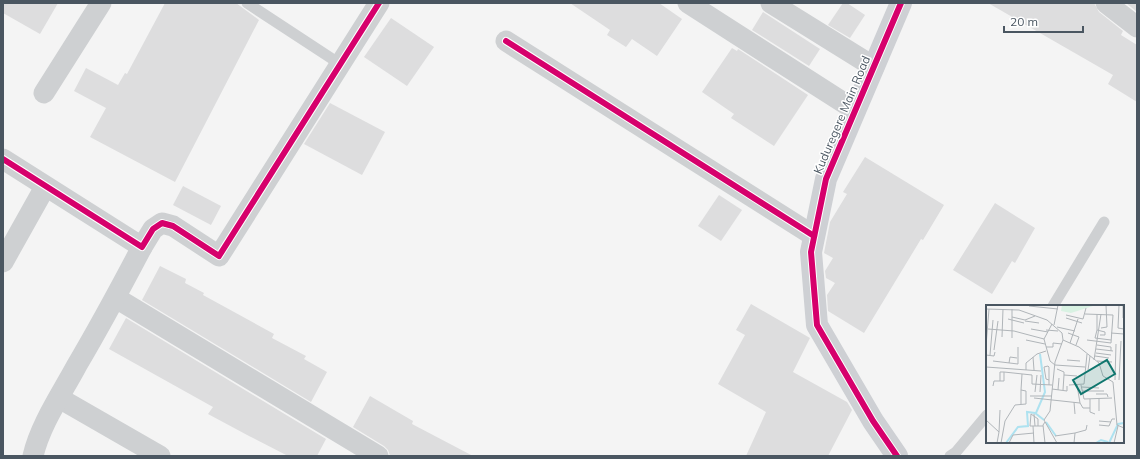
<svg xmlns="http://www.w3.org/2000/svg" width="1140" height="459" font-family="Mulish,sans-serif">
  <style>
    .building { fill: #ddddde }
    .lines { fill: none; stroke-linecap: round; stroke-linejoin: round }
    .lane { stroke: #ced0d2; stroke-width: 11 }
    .street { stroke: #ced0d2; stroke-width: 21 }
    .secondary { stroke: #ced0d4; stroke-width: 22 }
    .cycleway-casing { stroke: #fff; stroke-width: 8 }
    .cycleway { stroke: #d6006c; stroke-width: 6 }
    .labels { text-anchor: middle; stroke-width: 3; stroke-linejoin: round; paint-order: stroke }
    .street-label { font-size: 12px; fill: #4a5661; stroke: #fff }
    .inset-river { fill: none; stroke: #aee2f0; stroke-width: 2 }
    .inset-road { fill: none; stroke: #b0b5b9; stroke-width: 1 }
    .view { fill: #0f766e; fill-opacity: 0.15; stroke: #0f766e; stroke-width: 2 }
    .inset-edge { fill: none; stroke: #4a5661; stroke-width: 2 }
  </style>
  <rect width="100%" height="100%" fill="#f4f4f4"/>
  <g class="building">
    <path d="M 3,3 L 58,3 L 40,34 L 3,13 Z"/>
    <path d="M 165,3 L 236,3 L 259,20 L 175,182 L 90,137 L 106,108 L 74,91 L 86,68 L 118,85 L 125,73 L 127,74 Z"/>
    <path d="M 570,3 L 659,3 L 682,19 L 657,56 L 632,39 L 626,47 L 607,35 L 610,30 Z"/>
    <path d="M 843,3 L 847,3 L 865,15 L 850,38 L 828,25 Z"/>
    <path d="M 988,3 L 1094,3 L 1099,12 L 1123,31 L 1121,35 L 1137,45 L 1137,102 L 1108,84 L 1113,75 Z"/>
    <path d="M 1126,3 L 1137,3 L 1136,11 Z"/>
    <path d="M 763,12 L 820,49 L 809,66 L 752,30 Z"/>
    <path d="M 391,18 L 434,47 L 407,86 L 364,57 Z"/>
    <path d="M 732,48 L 737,51 L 738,49 L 808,95 L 774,146 L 731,118 L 734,114 L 702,92 Z"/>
    <path d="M 330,103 L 385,132 L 362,175 L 304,144 Z"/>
    <path d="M 865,157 L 944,205 L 923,240 L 921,239 L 864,333 L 828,311 L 827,295 L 835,283 L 826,278 L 825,271 L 833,258 L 824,253 L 830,222 L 847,194 L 843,192 Z"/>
    <path d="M 183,186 L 221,206 L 211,225 L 173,205 Z"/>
    <path d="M 719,195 L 742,210 L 721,241 L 698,226 Z"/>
    <path d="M 995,203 L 1035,228 L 1015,263 L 1012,261 L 992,294 L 953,270 Z"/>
    <path d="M 160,266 L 186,279 L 185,283 L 204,293 L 203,295 L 274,334 L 272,338 L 306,356 L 304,359 L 327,372 L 311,402 L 142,300 Z"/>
    <path d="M 751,304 L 810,338 L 793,372 L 847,402 L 852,410 L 828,456 L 746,456 L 766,412 L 718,384 L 745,335 L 736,330 Z"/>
    <path d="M 126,318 L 326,439 L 317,456 L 288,456 L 249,436 L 208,414 L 213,407 L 109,349 Z"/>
    <path d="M 370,396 L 413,421 L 412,424 L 473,456 L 390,456 L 388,450 L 384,446 L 353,427 Z"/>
  </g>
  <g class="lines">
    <g class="lane">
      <path d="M 247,3 L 340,64"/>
      <path d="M 1053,306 L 1104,222"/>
      <path d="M 950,456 L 956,452 L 987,415"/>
    </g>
    <g class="street">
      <path d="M 688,3 L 855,110"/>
      <path d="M 771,3 L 874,67"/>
      <path d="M 1106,3 L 1137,27"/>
      <path d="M 506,41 L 814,236"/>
      <path d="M 44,93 L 101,3"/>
      <path d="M 3,159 L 142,247 L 153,229 L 162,223 L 173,226 L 219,256 L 379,3"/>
      <path d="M 3,262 L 45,187"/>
      <path d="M 116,298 L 378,456"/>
      <path d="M 59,398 L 160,456"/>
      <path d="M 33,456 C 40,425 62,393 77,365 C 100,326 121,287 142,247"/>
    </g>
    <path class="secondary" d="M 897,456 L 873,421 L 817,325 L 811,252 L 826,179 L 901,3"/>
    <defs>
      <g id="cycleway">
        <path d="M 506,41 L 814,236"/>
        <path d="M 3,159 L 142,247 L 153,229 L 162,223 L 173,226 L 219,256 L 379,3"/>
        <path d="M 897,456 L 873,421 L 817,325 L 811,252 L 826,179 L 901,3"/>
      </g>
    </defs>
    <use href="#cycleway" class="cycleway-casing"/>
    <use href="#cycleway" class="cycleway"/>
  </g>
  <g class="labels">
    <g class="street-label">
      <text transform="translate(842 115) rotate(-67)" y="4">Kuduregere Main Road</text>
    </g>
  </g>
  <g transform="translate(986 305)">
    <rect width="138" height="138" fill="#f4f4f4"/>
    <path d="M 76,0 L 110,0 L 85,8 L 75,6 Z" fill="#d9f2e3"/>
    <path class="inset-river" d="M 50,108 L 59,87 L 54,49M 60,117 L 70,131M 20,138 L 32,122 L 42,121 L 41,107 L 49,108 L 58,115M 110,138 L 115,135 L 122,137M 123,138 L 132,119 L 138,118"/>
    <path class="inset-road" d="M 133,0 L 132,23 L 138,24M 43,1 L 72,4M 0,4 L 33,5 L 61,15 L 76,28 L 77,35 L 93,42 L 113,58 L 117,71 L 127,77 L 131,120 L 138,123M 99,9 L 127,10 L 125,38 L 101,35M 111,9 L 111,25 L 119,27 L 119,30 L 114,30M 80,10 L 97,14 L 100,3M 26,12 L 39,15 L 49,11M 80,13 L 96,18M 137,13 L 137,0M 22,14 L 38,18M 39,16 L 53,18M 66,19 L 58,34 L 64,56 L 69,60 L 99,62M 68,20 L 72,0M 71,22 L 89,26M 115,23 L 121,22 L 120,0M 2,24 L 28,26 L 58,34M 45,24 L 62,27M 60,25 L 72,26M 111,25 L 109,33 L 125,35M 82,28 L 93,32 L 90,40M 125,28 L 138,29M 16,32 L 17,4M 26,33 L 26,4M 40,35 L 59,39M 84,38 L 92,14M 111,40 L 125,42 L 125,46M 0,41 L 3,4M 60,42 L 67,42 L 67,38 L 76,39M 110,44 L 127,46M 8,45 L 12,16M 110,48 L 125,50M 0,50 L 8,51 L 9,47M 4,50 L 7,15M 109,51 L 123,53M 47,52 L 48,65M 81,55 L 94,56M 108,55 L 115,9M 7,56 L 32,59 L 32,42M 111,56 L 126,57M 23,58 L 24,52 L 31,53M 0,62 L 55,66M 71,64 L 78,67 L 78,70 L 91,71M 40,65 L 40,58 L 51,49 L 60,46M 102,65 L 104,51M 63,75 L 60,74 L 58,62 L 62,61 L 63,62 L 63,80M 129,75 L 130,39M 133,75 L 135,36M 14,76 L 14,67 L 18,67M 83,80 L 98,79 L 101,49M 91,80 L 94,98 L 97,103 L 104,103M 95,80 L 98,94 L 126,93M 7,81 L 8,76 L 18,76 L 18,67 L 46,70 L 46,79 L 66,80M 96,82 L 113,83M 66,84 L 81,86 L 81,81M 72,85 L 73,73M 77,85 L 78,70M 96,86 L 118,86M 49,87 L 51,70M 54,87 L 55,70M 110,89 L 121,89 L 122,92M 44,91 L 66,91M 48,93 L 94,98M 113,93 L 113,106M 104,94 L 104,107 L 109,109M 88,97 L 89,109M 35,99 L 35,85M 48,109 L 49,121M 0,115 L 13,127 L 11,138M 113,116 L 125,117M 113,120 L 123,121 L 126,114 L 129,114M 47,121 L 48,138M 52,121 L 52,114 L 45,109 L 44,121 L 57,121M 13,127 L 14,105M 89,128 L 100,125 L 101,120M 69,131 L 89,128 L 88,138M 15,138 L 19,116 L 29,100 L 40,99 L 40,86 L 35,85 L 36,69M 23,138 L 27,130 L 48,128M 59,138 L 57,120 L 59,117M 71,138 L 58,115 L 64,106 L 69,57 L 77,35M 128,138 L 132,121"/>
    <path class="view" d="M 121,55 L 129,69 L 95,89 L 87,75 Z"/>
    <rect width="138" height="138" class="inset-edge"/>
  </g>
  <rect width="1140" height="459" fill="none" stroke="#4a5661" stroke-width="8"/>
  <path d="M1004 26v6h79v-6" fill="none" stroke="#4a5661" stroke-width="2"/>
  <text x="1010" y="26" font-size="12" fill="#4a5661" stroke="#ffffff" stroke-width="3" paint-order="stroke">20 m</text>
</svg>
